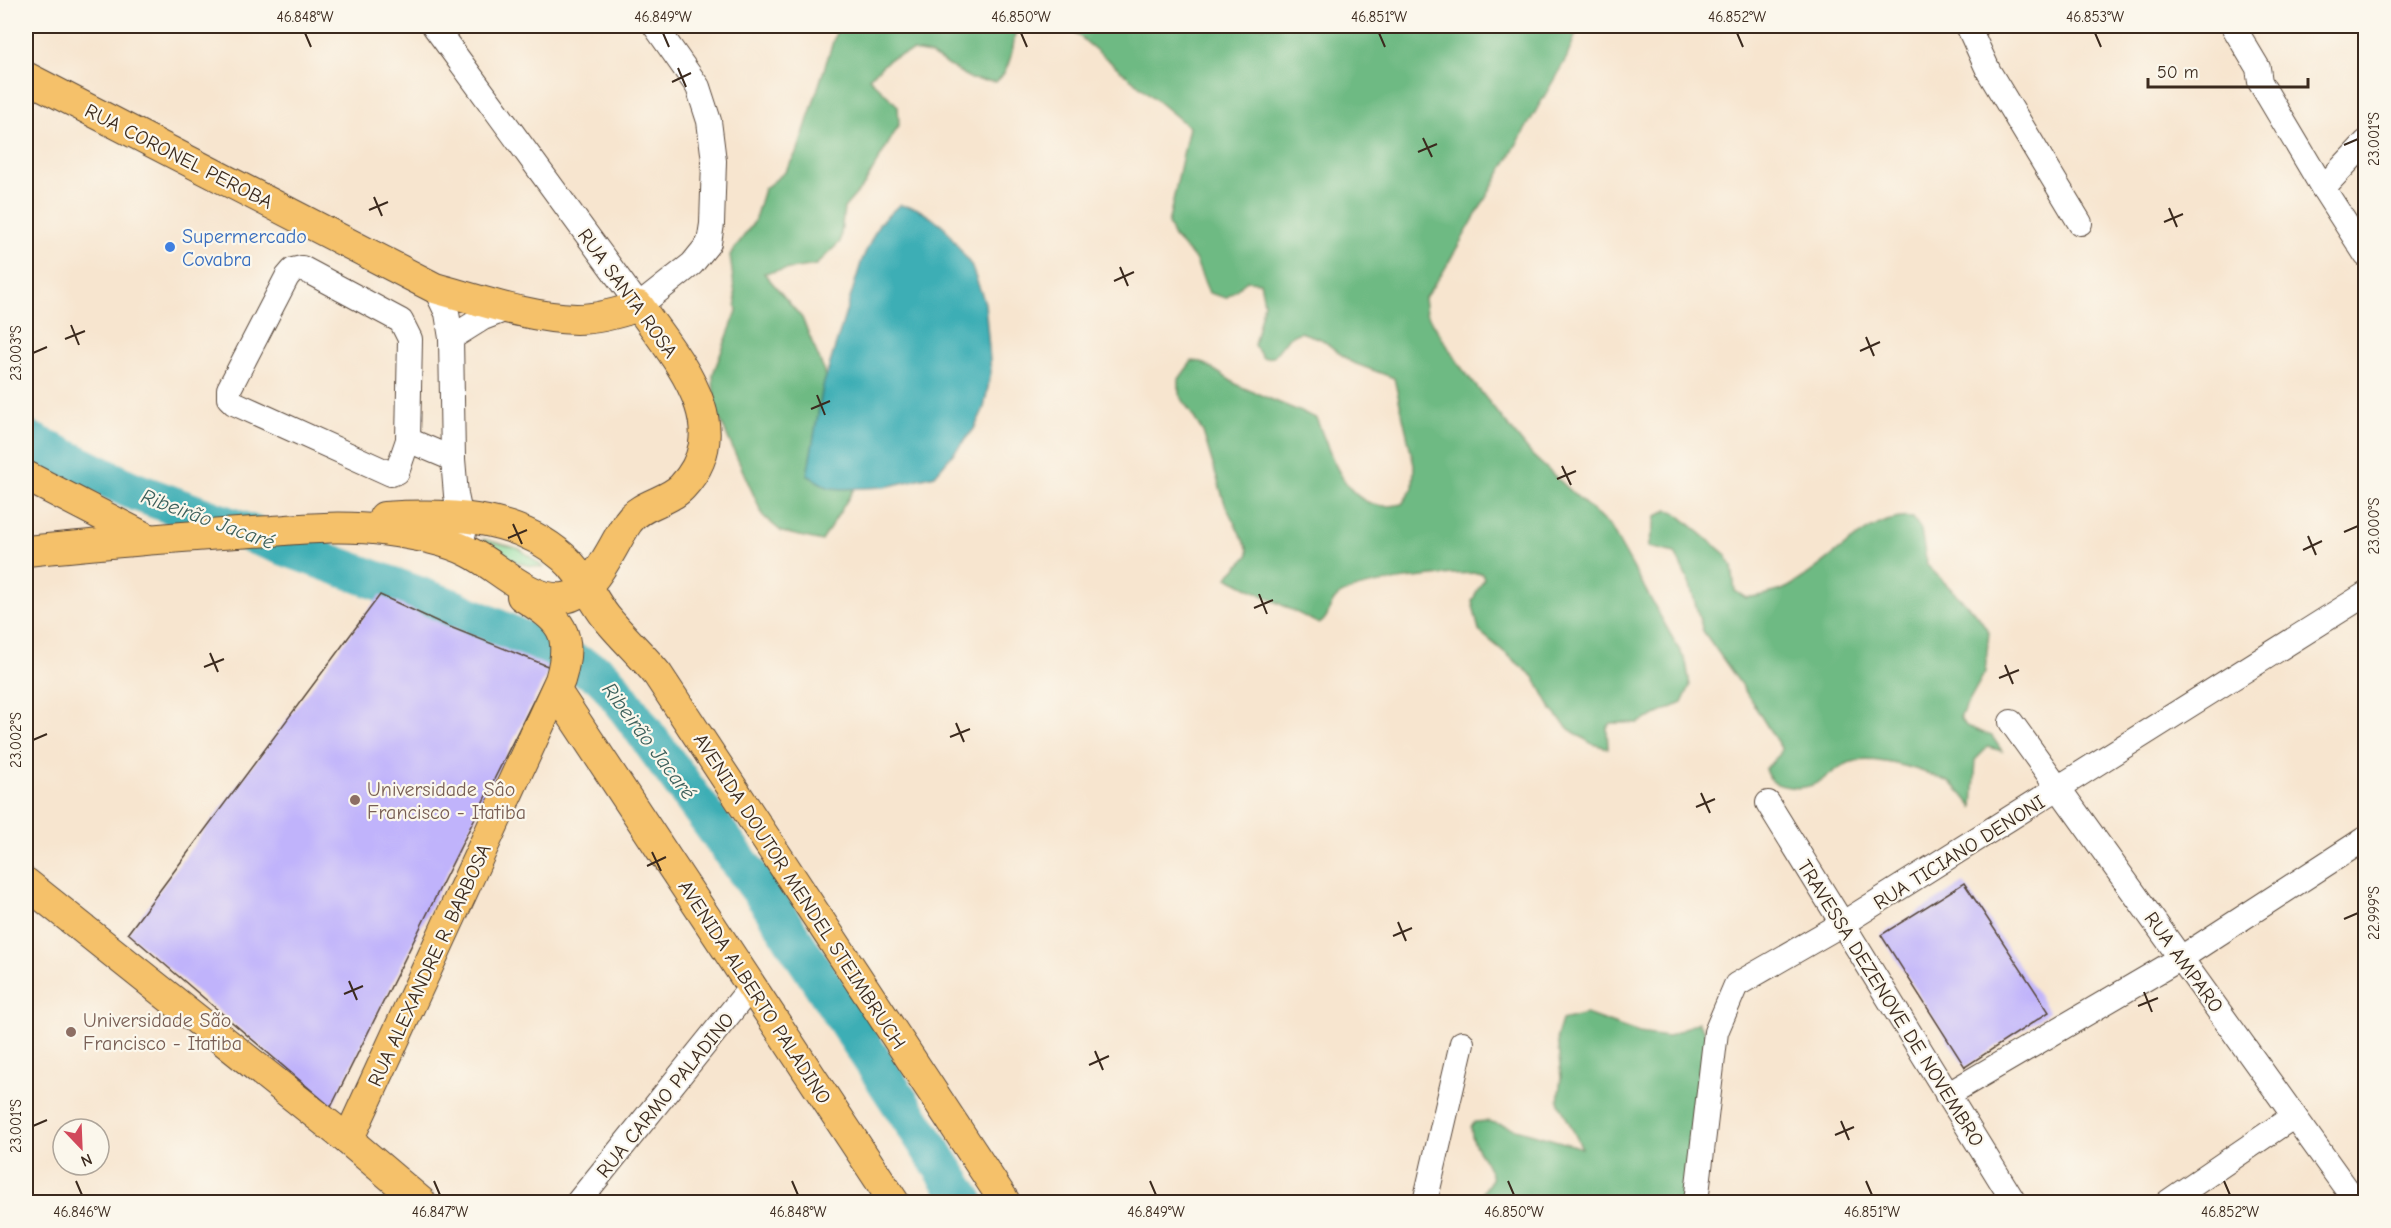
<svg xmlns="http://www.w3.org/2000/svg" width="2391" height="1228" font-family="'Comic Neue',sans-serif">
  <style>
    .green { fill: #88da9b; stroke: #62825c; stroke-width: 1.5 }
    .forest { fill: #6eba83; stroke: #547250; stroke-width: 1.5 }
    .water { fill: #3daeb5; stroke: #3c6c6a; stroke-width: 1.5 }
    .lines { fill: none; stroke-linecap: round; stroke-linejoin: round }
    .river { stroke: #3daeb5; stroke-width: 39 }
    .building { fill: #c0b3fb }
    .minor-casing { stroke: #574639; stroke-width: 26 }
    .major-casing { stroke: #574639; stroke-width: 32 }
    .minor { stroke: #fff; stroke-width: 24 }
    .major { stroke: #f5c16b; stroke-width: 30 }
    .ticks { fill: none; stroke: #3b2a1e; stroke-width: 2 }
    .shop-dot { fill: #3f7fe0; stroke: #fbf7ec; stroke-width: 2 }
    .education-dot { fill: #8d6e63; stroke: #fbf7ec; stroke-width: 2 }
    .labels { text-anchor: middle; stroke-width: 4.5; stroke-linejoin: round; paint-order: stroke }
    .street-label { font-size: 20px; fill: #3b2a1e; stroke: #fbf7ec }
    .shop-label { font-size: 20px; fill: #366cbe; stroke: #fbf7ec; text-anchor: start }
    .education-label { font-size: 20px; fill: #785e54; stroke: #fbf7ec; text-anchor: start }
    .water-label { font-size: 21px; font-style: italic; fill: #3c5f5a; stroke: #fbf7ec }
    .neatline { fill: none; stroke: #3b2a1e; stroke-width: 2 }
    .ticks-label { font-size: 15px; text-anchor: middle; fill: #3b2a1e }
  </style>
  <rect width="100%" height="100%" fill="#fbf7ec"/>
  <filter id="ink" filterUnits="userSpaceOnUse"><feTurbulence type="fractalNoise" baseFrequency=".0167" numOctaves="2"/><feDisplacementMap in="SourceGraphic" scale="12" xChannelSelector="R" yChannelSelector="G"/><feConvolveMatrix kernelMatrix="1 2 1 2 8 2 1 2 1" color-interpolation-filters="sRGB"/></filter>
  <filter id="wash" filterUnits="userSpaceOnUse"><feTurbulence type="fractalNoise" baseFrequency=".008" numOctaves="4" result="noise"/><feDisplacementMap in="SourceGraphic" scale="24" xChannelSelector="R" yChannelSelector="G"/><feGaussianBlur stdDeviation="1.35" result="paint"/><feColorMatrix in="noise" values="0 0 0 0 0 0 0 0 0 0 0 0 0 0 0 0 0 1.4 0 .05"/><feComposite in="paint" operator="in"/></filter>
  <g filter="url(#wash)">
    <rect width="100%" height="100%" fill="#f7e5cf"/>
    <path class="green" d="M 483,539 L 520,549 L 543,567 C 522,567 496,555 483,539 Z"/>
    <g class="forest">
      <path d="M 838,26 L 1016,26 C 1014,43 1011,71 996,82 L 971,79 L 930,54 L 913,51 L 891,58 L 869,78 L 898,106 L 899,125 L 864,185 L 844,208 L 840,242 L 816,265 L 764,273 L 802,318 L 823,368 L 833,411 L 862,476 L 822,541 L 782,532 L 763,516 L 714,406 L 713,374 L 737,311 L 730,255 L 754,222 L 764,189 L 785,172 L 798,150 Z"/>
      <path d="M 1067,26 L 1579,26 L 1567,57 L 1443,272 L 1424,299 L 1426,313 L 1463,370 L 1532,455 L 1611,528 L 1686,662 L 1690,686 L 1682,703 L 1638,723 L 1611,723 L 1607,728 L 1608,748 L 1592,744 L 1569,729 L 1552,710 L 1534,677 L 1479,631 L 1472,601 L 1484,578 L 1482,573 C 1456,573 1352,581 1336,598 C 1328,606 1330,618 1319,624 L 1227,577 L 1248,556 L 1248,550 L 1225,504 L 1203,432 L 1179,394 L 1179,379 L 1192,361 L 1202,362 L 1239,386 L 1316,418 C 1333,458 1347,518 1402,504 L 1413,488 L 1414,465 L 1394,378 L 1351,362 L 1321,339 L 1300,332 L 1289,337 L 1273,357 L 1263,358 L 1254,345 L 1264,303 L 1260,282 L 1247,281 L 1226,298 L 1209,293 L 1195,259 L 1174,237 L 1168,224 L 1189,127 Z"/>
      <path d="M 1667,510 L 1675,512 L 1725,554 L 1732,566 L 1735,591 L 1746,598 C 1759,595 1775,594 1786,588 C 1822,571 1871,511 1913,518 L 1921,530 L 1927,565 L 1978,616 L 1989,632 L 1985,672 L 1960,717 L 1966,726 L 1992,736 L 2002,751 L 1988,747 L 1976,759 L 1973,807 C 1966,800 1959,788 1950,783 C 1926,771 1883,757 1856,761 C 1830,765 1822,795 1784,786 C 1773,784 1768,779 1765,769 L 1780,754 L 1781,748 L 1742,686 L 1703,631 L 1690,585 L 1675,553 L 1648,547 L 1656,517 Z"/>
      <path d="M 1586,1014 L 1639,1033 L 1667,1037 L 1698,1022 L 1710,1039 L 1686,1202 L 1455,1202 L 1458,1199 L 1479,1198 L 1492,1179 C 1487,1155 1472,1152 1471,1127 L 1475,1122 L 1488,1121 L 1582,1148 L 1558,1101 L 1561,1078 L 1557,1036 L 1562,1020 Z"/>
    </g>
    <path class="water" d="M 899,205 L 916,208 L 943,225 L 971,265 L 985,303 L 991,372 L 984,408 L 974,429 L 935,475 L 885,487 L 843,489 L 829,488 L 807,475 L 823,386 L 862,260 L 879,224 Z"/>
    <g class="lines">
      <path class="river" d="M 26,439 L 131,490 L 452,608 L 599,674 L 610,685 L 768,901 L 965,1202"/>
    </g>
    <g id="blocks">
      <g class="building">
        <path d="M 380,595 L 445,625 L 550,667 L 331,1107 L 128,933 Z"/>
        <path d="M 1964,883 L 2049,1012 L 1965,1067 L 1881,935 Z"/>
      </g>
    </g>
  </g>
  <g filter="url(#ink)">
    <use href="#blocks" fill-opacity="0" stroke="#574639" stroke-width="1.5"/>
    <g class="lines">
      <defs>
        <g id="minor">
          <path d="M 434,26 L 639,306 L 692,264 L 709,243 L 712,224 L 714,161 L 709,121 L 698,87 L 655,26"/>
          <path d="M 1968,26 L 1989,72 L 2080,223"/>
          <path d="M 2233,26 L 2258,68 L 2260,82 L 2323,188 L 2366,255"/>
          <path d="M 2323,188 L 2366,142"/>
          <path d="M 302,268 L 401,321 L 410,339 L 408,440 L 397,472 L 391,474 L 234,403 L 229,398 L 229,389 L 287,277 L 293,270 Z"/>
          <path d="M 435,288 L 447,313 L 451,338 L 453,459 L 456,495 L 464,533"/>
          <path d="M 451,338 L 483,318 L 509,308"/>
          <path d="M 408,440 L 453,459"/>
          <path d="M 2011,722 L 2356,1202"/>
          <path d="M 1768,803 L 2014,1202"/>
          <path d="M 1947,1095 L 2181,958 L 2366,838"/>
          <path d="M 578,1202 L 751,987"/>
          <path d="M 1425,1202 L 1462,1043"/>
          <path d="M 1696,1202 L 1716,1032 L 1736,985 L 1842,924 L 2366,594"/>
          <path d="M 2168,1202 L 2294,1116"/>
        </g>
        <g id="major">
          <path d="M 26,77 L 435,288 C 479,300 530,318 576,319 C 597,319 619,313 639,306 C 675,358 739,426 682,487 C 668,502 640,504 628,522 C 613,543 594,595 564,598 C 530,602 498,566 469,552 C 445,540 415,535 388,531 C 350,525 310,528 272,531 C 189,535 108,543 26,551"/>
          <path d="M 26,476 L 148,539"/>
          <path d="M 384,517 C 445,513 515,514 563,557 C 582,573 591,598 606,617 C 622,637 642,655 658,675 L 1005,1202"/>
          <path d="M 556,691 L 894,1202"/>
          <path d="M 26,883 L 348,1140 L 421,1202"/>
          <path d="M 348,1140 L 560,680 C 574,632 561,620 522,596"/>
        </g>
      </defs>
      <use href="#minor" class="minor-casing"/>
      <use href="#major" class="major-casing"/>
      <use href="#minor" class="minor"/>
      <use href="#major" class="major"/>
    </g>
  </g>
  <path class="ticks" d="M 305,33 L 311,47M 663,33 L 669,47M 1021,33 L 1027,47M 1379,33 L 1385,47M 1737,33 L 1743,47M 2095,33 L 2101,47M 678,68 L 686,87M 672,82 L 691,73M 1423,138 L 1432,157M 2344,145 L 2358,139M 1418,152 L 1437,144M 374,197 L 382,216M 2169,208 L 2177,227M 369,210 L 388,202M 2164,222 L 2183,214M 1120,267 L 1128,286M 1114,281 L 1134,272M 71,325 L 79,345M 1866,337 L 1874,356M 65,339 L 85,331M 1860,351 L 1880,342M 33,353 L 47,347M 817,395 L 825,415M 811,409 L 830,401M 1562,466 L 1571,485M 1557,479 L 1576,471M 513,524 L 522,544M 2344,532 L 2358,526M 2308,536 L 2316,555M 508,538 L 527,530M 2303,550 L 2322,541M 1259,594 L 1267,614M 1254,608 L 1273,600M 210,653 L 218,672M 2005,665 L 2013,684M 204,667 L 224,659M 1999,678 L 2019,670M 956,723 L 964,742M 950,737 L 970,729M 33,740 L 47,734M 1701,793 L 1710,813M 1696,807 L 1715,799M 652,852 L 661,871M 647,866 L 666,857M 2344,919 L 2358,913M 1398,922 L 1406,941M 1393,936 L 1412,928M 349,981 L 357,1000M 2144,992 L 2152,1012M 344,994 L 363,986M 2138,1006 L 2158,998M 1095,1051 L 1103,1070M 1089,1065 L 1109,1056M 1841,1121 L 1849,1140M 33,1126 L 47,1120M 1835,1135 L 1854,1127M 76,1181 L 82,1195M 434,1181 L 440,1195M 792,1181 L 798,1195M 1150,1181 L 1156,1195M 1508,1181 L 1514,1195M 1866,1181 L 1872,1195M 2224,1181 L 2230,1195"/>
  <circle class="shop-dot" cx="170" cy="247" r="6"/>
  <g class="education-dot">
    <circle cx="355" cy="800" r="6"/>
    <circle cx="71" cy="1032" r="6"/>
  </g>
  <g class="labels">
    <g class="street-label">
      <text transform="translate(179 156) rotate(27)" y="7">RUA CORONEL PEROBA</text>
      <text transform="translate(628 293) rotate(54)" y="7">RUA SANTA ROSA</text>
      <text transform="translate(1959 852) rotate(-32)" y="7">RUA TICIANO DENONI</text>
      <text transform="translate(800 891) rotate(57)" y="7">AVENIDA DOUTOR MENDEL STEIMBRUCH</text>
      <text transform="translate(2184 962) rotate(54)" y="7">RUA AMPARO</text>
      <text transform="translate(429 965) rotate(-65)" y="7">RUA ALEXANDRE R. BARBOSA</text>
      <text transform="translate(755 992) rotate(57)" y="7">AVENIDA ALBERTO PALADINO</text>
      <text transform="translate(1891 1003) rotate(58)" y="7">TRAVESSA DEZENOVE DE NOVEMBRO</text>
      <text transform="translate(665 1095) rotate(-51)" y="7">RUA CARMO PALADINO</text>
    </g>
    <g class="shop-label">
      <text x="182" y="243">Supermercado<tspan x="182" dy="23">Covabra</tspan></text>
    </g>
    <g class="education-label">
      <text x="367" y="796">Universidade Sâo<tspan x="367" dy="23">Francisco - Itatiba</tspan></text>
      <text x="83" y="1027">Universidade São<tspan x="83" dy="23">Francisco - Itatiba</tspan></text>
    </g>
    <g class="water-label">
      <text transform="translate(208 519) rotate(20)" y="7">Ribeirão Jacaré</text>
      <text transform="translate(649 741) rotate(53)" y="7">Ribeirão Jacaré</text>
    </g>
  </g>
  <rect width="2391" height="1228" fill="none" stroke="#fbf7ec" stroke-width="66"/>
  <g transform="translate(81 1147) rotate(157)"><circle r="28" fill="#fbf7ec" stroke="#aea59a" stroke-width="1.5"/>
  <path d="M0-4.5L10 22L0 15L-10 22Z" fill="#d1495b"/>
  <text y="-9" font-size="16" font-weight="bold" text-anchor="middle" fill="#3b2a1e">N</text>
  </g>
  <path d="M2148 78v9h160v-9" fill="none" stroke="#3b2a1e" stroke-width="3"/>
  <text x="2157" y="78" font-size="18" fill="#3b2a1e" stroke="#fbf7ec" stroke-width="4.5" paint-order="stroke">50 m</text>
  <rect x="33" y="33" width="2325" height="1162" class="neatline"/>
  <g class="ticks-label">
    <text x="305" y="22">46.848°W</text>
    <text x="663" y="22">46.849°W</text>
    <text x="1021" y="22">46.850°W</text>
    <text x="1379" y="22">46.851°W</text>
    <text x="1737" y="22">46.852°W</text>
    <text x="2095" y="22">46.853°W</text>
    <text transform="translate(2374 139) rotate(-90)" y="5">23.001°S</text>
    <text transform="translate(16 353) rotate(-90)" y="5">23.003°S</text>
    <text transform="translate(2374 526) rotate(-90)" y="5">23.000°S</text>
    <text transform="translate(16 740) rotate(-90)" y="5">23.002°S</text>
    <text transform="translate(2374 913) rotate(-90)" y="5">22.999°S</text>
    <text transform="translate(16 1126) rotate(-90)" y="5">23.001°S</text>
    <text x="82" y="1217">46.846°W</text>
    <text x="440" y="1217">46.847°W</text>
    <text x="798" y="1217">46.848°W</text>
    <text x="1156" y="1217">46.849°W</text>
    <text x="1514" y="1217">46.850°W</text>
    <text x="1872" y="1217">46.851°W</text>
    <text x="2230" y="1217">46.852°W</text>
  </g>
</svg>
